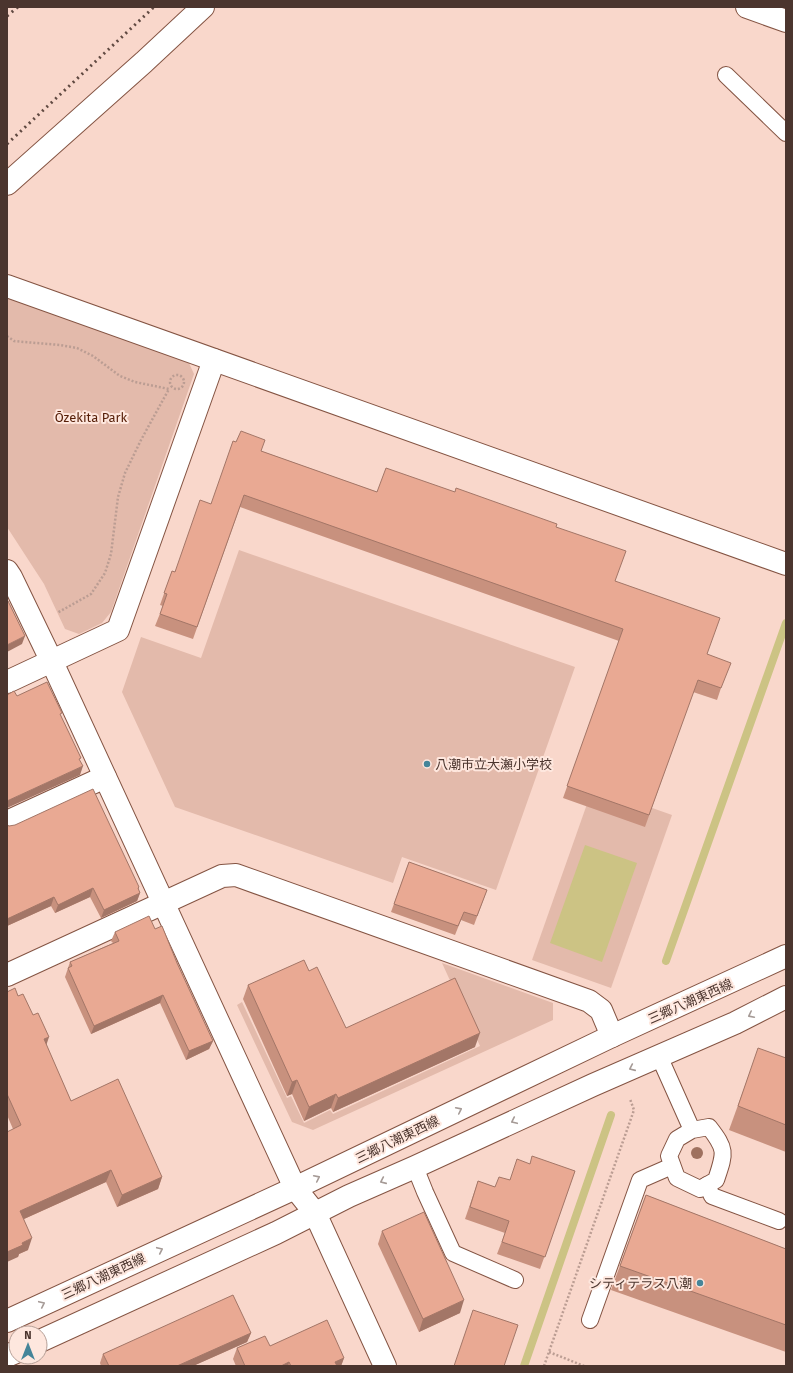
<svg xmlns="http://www.w3.org/2000/svg" width="793" height="1373" font-family="'Fira Sans','Noto Sans JP',sans-serif">
  <style>
    .green { fill: #e3baab }
    .water { fill: #ccc384 }
    .lines { fill: none; stroke-linecap: round; stroke-linejoin: round }
    .stream { stroke: #ccc384; stroke-width: 8 }
    .service-casing { stroke: #845443; stroke-width: 18 }
    .minor-casing { stroke: #845443; stroke-width: 24 }
    .tertiary-casing { stroke: #845443; stroke-width: 24 }
    .path { stroke: #bb9d93; stroke-width: 2.5; stroke-dasharray: 2 2; stroke-linecap: butt }
    .service { stroke: #fff; stroke-width: 16 }
    .minor { stroke: #fff; stroke-width: 22 }
    .tertiary { stroke: #fff; stroke-width: 22 }
    .rail { stroke: #604941; stroke-width: 3; stroke-dasharray: 2 4; stroke-linecap: butt }
    .tree { fill: #9f715f }
    .wall { fill: #c8917e }
    .shaded-wall { fill: #a37667 }
    .building { fill: #e9a993; stroke: #a37667 }
    .oneway { stroke: #a59a96 }
    .poi-dot { fill: #458599; stroke: #fee7de; stroke-width: 1.5 }
    .labels { text-anchor: middle; stroke-width: 4; stroke-linejoin: round; paint-order: stroke }
    .park-label { font-size: 13px; fill: #561e07; stroke: #fee7de }
    .poi-label { font-size: 13px; fill: #4b352e; stroke: #fee7de; text-anchor: start }
    .street-label { font-size: 13px; fill: #4b352e; stroke: #fee7de }
  </style>
  <rect width="100%" height="100%" fill="#f9d7cb"/>
  <g class="green">
    <path d="M 7,298 L 189,363 L 194,374 L 111,612 L 102,623 L 79,634 L 65,629 L 44,584 L 7,527 Z"/>
    <path d="M 239,550 L 575,667 L 496,890 L 402,857 L 393,883 L 175,807 L 122,692 L 141,637 L 201,658 Z"/>
    <path d="M 593,787 L 672,815 L 611,988 L 532,960 Z"/>
    <path d="M 442,963 L 553,1003 L 553,1020 L 313,1130 L 292,1122 L 237,1005 L 242,1002 L 287,1098 L 291,1096 L 304,1123 L 330,1110 L 333,1114 L 480,1046 Z"/>
  </g>
  <path class="water" d="M 585,845 L 637,863 L 602,962 L 550,943 Z"/>
  <g class="lines">
    <g class="stream">
      <path d="M 666,961 L 786,623"/>
      <path d="M 524,1366 L 611,1115"/>
    </g>
    <defs>
      <g id="service">
        <path d="M 726,75 L 786,133"/>
        <path d="M 659,1056 L 692,1130 L 709,1127 C 727,1150 725,1153 716,1180 L 700,1189 L 677,1178 L 669,1156 L 677,1139 L 692,1130"/>
        <path d="M 415,1167 L 425,1192 L 453,1253 L 515,1280"/>
        <path d="M 707,1185 L 712,1196 L 779,1221"/>
        <path d="M 590,1320 L 640,1180 L 672,1166"/>
      </g>
      <g id="minor">
        <path d="M 747,7 L 786,21"/>
        <path d="M 7,184 L 144,62 L 203,7"/>
        <path d="M 7,286 L 786,564"/>
        <path d="M 7,571 L 11,577 L 52,662 L 295,1188 L 315,1213 L 385,1366"/>
        <path d="M 7,682 L 118,630 L 214,360"/>
        <path d="M 7,822 L 105,777"/>
        <path d="M 7,975 L 222,876 L 236,875 L 589,1001 L 601,1010 L 612,1036"/>
      </g>
      <g id="tertiary">
        <path d="M 7,1321 L 295,1188 L 612,1036 L 786,956"/>
        <path d="M 40,1341 L 276,1233 L 349,1196 L 415,1167 L 593,1085 L 735,1023 L 786,997"/>
        <path d="M 7,1356 L 16,1352"/>
      </g>
    </defs>
    <use href="#service" class="service-casing"/>
    <use href="#minor" class="minor-casing"/>
    <use href="#tertiary" class="tertiary-casing"/>
    <g class="path">
      <path d="M 7,336 L 14,341 L 24,342 L 60,345 L 77,348 L 93,356 L 120,376 L 135,382 L 169,389 L 141,440 L 125,473 L 118,497 L 111,554 L 105,573 L 91,594 L 57,613"/>
      <circle cx="177" cy="382" r="7"/>
      <path d="M 549,1352 L 584,1366"/>
      <path d="M 544,1366 L 634,1110 L 630,1099"/>
    </g>
    <use href="#service" class="service"/>
    <use href="#minor" class="minor"/>
    <use href="#tertiary" class="tertiary"/>
    <g class="rail">
      <path d="M 7,16 L 18,7"/>
      <path d="M 7,144 L 154,7"/>
    </g>
  </g>
  <circle class="tree" cx="697" cy="1153" r="6"/>
  <g class="wall">
    <path d="M 261,451 L 377,492 L 556,527 L 615,581 L 707,654 L 721,688 L 717,700 L 693,692 L 645,827 L 563,798 L 619,641 L 240,507 L 193,639 L 155,626 L 163,606 L 160,605 L 172,571 L 175,572 L 211,504 Z"/>
    <path d="M 7,825 L 139,887 L 138,889 L 140,893 L 137,901 L 101,918 L 90,897 L 55,913 L 51,906 L 7,926 Z"/>
    <path d="M 409,862 L 487,890 L 474,925 L 461,920 L 455,935 L 391,912 Z"/>
    <path d="M 155,929 L 177,963 L 213,1041 L 209,1049 L 186,1060 L 160,1003 L 91,1034 L 65,977 L 70,962 L 113,943 L 111,941 L 115,932 Z"/>
    <path d="M 309,971 L 346,1028 L 475,1047 L 333,1112 L 331,1108 L 304,1121 L 292,1094 L 287,1096 L 243,999 L 248,985 Z"/>
    <path d="M 7,992 L 18,996 L 46,1045 L 71,1101 L 162,1177 L 158,1189 L 117,1207 L 106,1182 L 24,1219 L 28,1250 L 19,1254 L 18,1257 L 13,1129 L 7,1115 Z"/>
    <path d="M 786,1058 L 786,1152 L 729,1130 L 750,1072 Z"/>
    <path d="M 529,1164 L 575,1171 L 540,1269 L 497,1254 L 505,1233 L 465,1219 L 478,1181 L 495,1187 L 510,1180 Z"/>
    <path d="M 646,1195 L 786,1249 L 786,1352 L 611,1290 Z"/>
    <path d="M 382,1231 L 460,1313 L 419,1332 L 378,1244 Z"/>
    <path d="M 251,1333 L 247,1342 L 193,1366 L 101,1366 L 100,1363 L 103,1354 Z"/>
    <path d="M 237,1348 L 344,1358 L 341,1366 L 236,1366 L 233,1359 Z"/>
  </g>
  <g class="shaded-wall">
    <path d="M 25,636 L 22,644 L 7,652 L 7,645 Z"/>
    <path d="M 83,766 L 80,775 L 7,808 L 7,801 Z"/>
    <path d="M 139,887 L 136,895 L 140,893 L 137,901 L 101,918 L 104,910 Z"/>
    <path d="M 93,888 L 90,897 L 55,913 L 58,905 Z"/>
    <path d="M 54,897 L 51,906 L 7,926 L 7,919 Z"/>
    <path d="M 163,995 L 160,1003 L 91,1034 L 94,1026 Z"/>
    <path d="M 480,1033 L 475,1047 L 333,1112 L 338,1098 Z"/>
    <path d="M 49,1037 L 45,1049 L 44,1039 Z"/>
    <path d="M 213,1041 L 209,1049 L 186,1060 L 189,1051 Z"/>
    <path d="M 297,1080 L 292,1094 L 287,1096 L 292,1082 Z"/>
    <path d="M 336,1094 L 331,1108 L 304,1121 L 309,1107 Z"/>
    <path d="M 111,1170 L 106,1182 L 15,1223 L 20,1211 Z"/>
    <path d="M 162,1177 L 158,1189 L 117,1207 L 122,1195 Z"/>
    <path d="M 32,1238 L 28,1250 L 19,1254 L 18,1257 L 7,1262 L 7,1252 L 22,1243 Z"/>
    <path d="M 464,1300 L 460,1313 L 419,1332 L 423,1319 Z"/>
    <path d="M 251,1333 L 247,1342 L 193,1366 L 177,1366 Z"/>
    <path d="M 344,1358 L 341,1366 L 334,1366 L 335,1362 Z"/>
    <path d="M 289,1362 L 288,1366 L 281,1366 Z"/>
  </g>
  <g class="building">
    <path d="M 241,431 L 265,440 L 261,451 L 377,492 L 386,468 L 455,492 L 456,488 L 557,524 L 556,527 L 626,551 L 615,581 L 720,618 L 707,654 L 731,663 L 721,688 L 698,680 L 649,815 L 567,786 L 623,629 L 244,495 L 197,627 L 160,614 L 167,594 L 164,593 L 172,571 L 175,572 L 200,500 L 211,504 L 233,441 L 236,442 Z"/>
    <path d="M 7,601 L 8,601 L 25,636 L 7,645 Z"/>
    <path d="M 47,682 L 62,713 L 60,714 L 81,758 L 79,759 L 83,766 L 7,801 L 7,695 L 14,691 L 17,696 Z"/>
    <path d="M 93,789 L 139,887 L 138,888 L 140,893 L 104,910 L 93,888 L 58,905 L 54,897 L 7,919 L 7,825 L 9,826 L 15,825 Z"/>
    <path d="M 409,862 L 487,890 L 477,916 L 464,912 L 458,926 L 394,904 Z"/>
    <path d="M 149,916 L 155,929 L 162,926 L 177,963 L 213,1041 L 189,1051 L 163,995 L 94,1026 L 68,968 L 72,966 L 70,962 L 119,941 L 115,932 Z"/>
    <path d="M 304,960 L 309,971 L 317,967 L 346,1028 L 455,978 L 480,1033 L 338,1098 L 336,1094 L 309,1107 L 297,1080 L 292,1082 L 248,985 Z"/>
    <path d="M 15,988 L 18,996 L 23,994 L 33,1015 L 38,1013 L 49,1037 L 44,1039 L 71,1101 L 118,1079 L 162,1177 L 122,1195 L 111,1170 L 20,1211 L 32,1238 L 22,1243 L 23,1245 L 7,1252 L 7,1132 L 21,1125 L 7,1094 L 7,992 Z"/>
    <path d="M 758,1048 L 786,1058 L 786,1125 L 738,1106 Z"/>
    <path d="M 532,1156 L 575,1171 L 545,1257 L 502,1242 L 509,1221 L 470,1207 L 478,1181 L 495,1187 L 499,1177 L 510,1180 L 517,1159 L 530,1164 Z"/>
    <path d="M 646,1195 L 786,1249 L 786,1325 L 620,1266 Z"/>
    <path d="M 424,1212 L 464,1300 L 423,1319 L 382,1231 Z"/>
    <path d="M 233,1295 L 251,1333 L 177,1366 L 109,1366 L 103,1354 Z"/>
    <path d="M 473,1310 L 518,1325 L 504,1366 L 454,1366 Z"/>
    <path d="M 327,1320 L 344,1358 L 335,1362 L 337,1366 L 291,1366 L 289,1362 L 281,1366 L 245,1366 L 237,1348 L 265,1336 L 270,1346 Z"/>
  </g>
  <defs><path id="oneway-chevron" d="M-2-3.5L2.5 0L-2 3.5" fill="none" stroke-width="1.6" stroke-linecap="round" stroke-linejoin="round"/></defs>
  <g class="oneway">
    <use href="#oneway-chevron" transform="translate(751 1015) rotate(153)"/>
    <use href="#oneway-chevron" transform="translate(632 1068) rotate(156)"/>
    <use href="#oneway-chevron" transform="translate(459 1110) rotate(-26)"/>
    <use href="#oneway-chevron" transform="translate(514 1121) rotate(155)"/>
    <use href="#oneway-chevron" transform="translate(317 1178) rotate(-26)"/>
    <use href="#oneway-chevron" transform="translate(383 1181) rotate(156)"/>
    <use href="#oneway-chevron" transform="translate(160 1250) rotate(-25)"/>
    <use href="#oneway-chevron" transform="translate(42 1304) rotate(-25)"/>
  </g>
  <g class="poi-dot">
    <circle cx="427" cy="764" r="4"/>
    <circle cx="700" cy="1283" r="4"/>
  </g>
  <g class="labels">
    <g class="park-label">
      <text x="91" y="422">Ōzekita Park</text>
    </g>
    <g class="poi-label">
      <text x="435" y="769">八潮市立大瀬小学校</text>
      <text x="692" y="1288" text-anchor="end">シティテラス八潮</text>
    </g>
    <g class="street-label">
      <text transform="translate(690 1001) rotate(-24)" y="5">三郷八潮東西線</text>
      <text transform="translate(397 1139) rotate(-26)" y="5">三郷八潮東西線</text>
      <text transform="translate(103 1276) rotate(-25)" y="5">三郷八潮東西線</text>
    </g>
  </g>
  <rect width="793" height="1373" fill="none" stroke="#4b352e" stroke-width="16"/>
  <g transform="translate(28 1345)"><circle r="19" fill="#fee7de" stroke="#b6a098"/>
  <path d="M0-3L7 15L0 10L-7 15Z" fill="#458599"/>
  <text y="-6" font-size="11" font-weight="bold" text-anchor="middle" fill="#4b352e">N</text>
  </g>
</svg>
